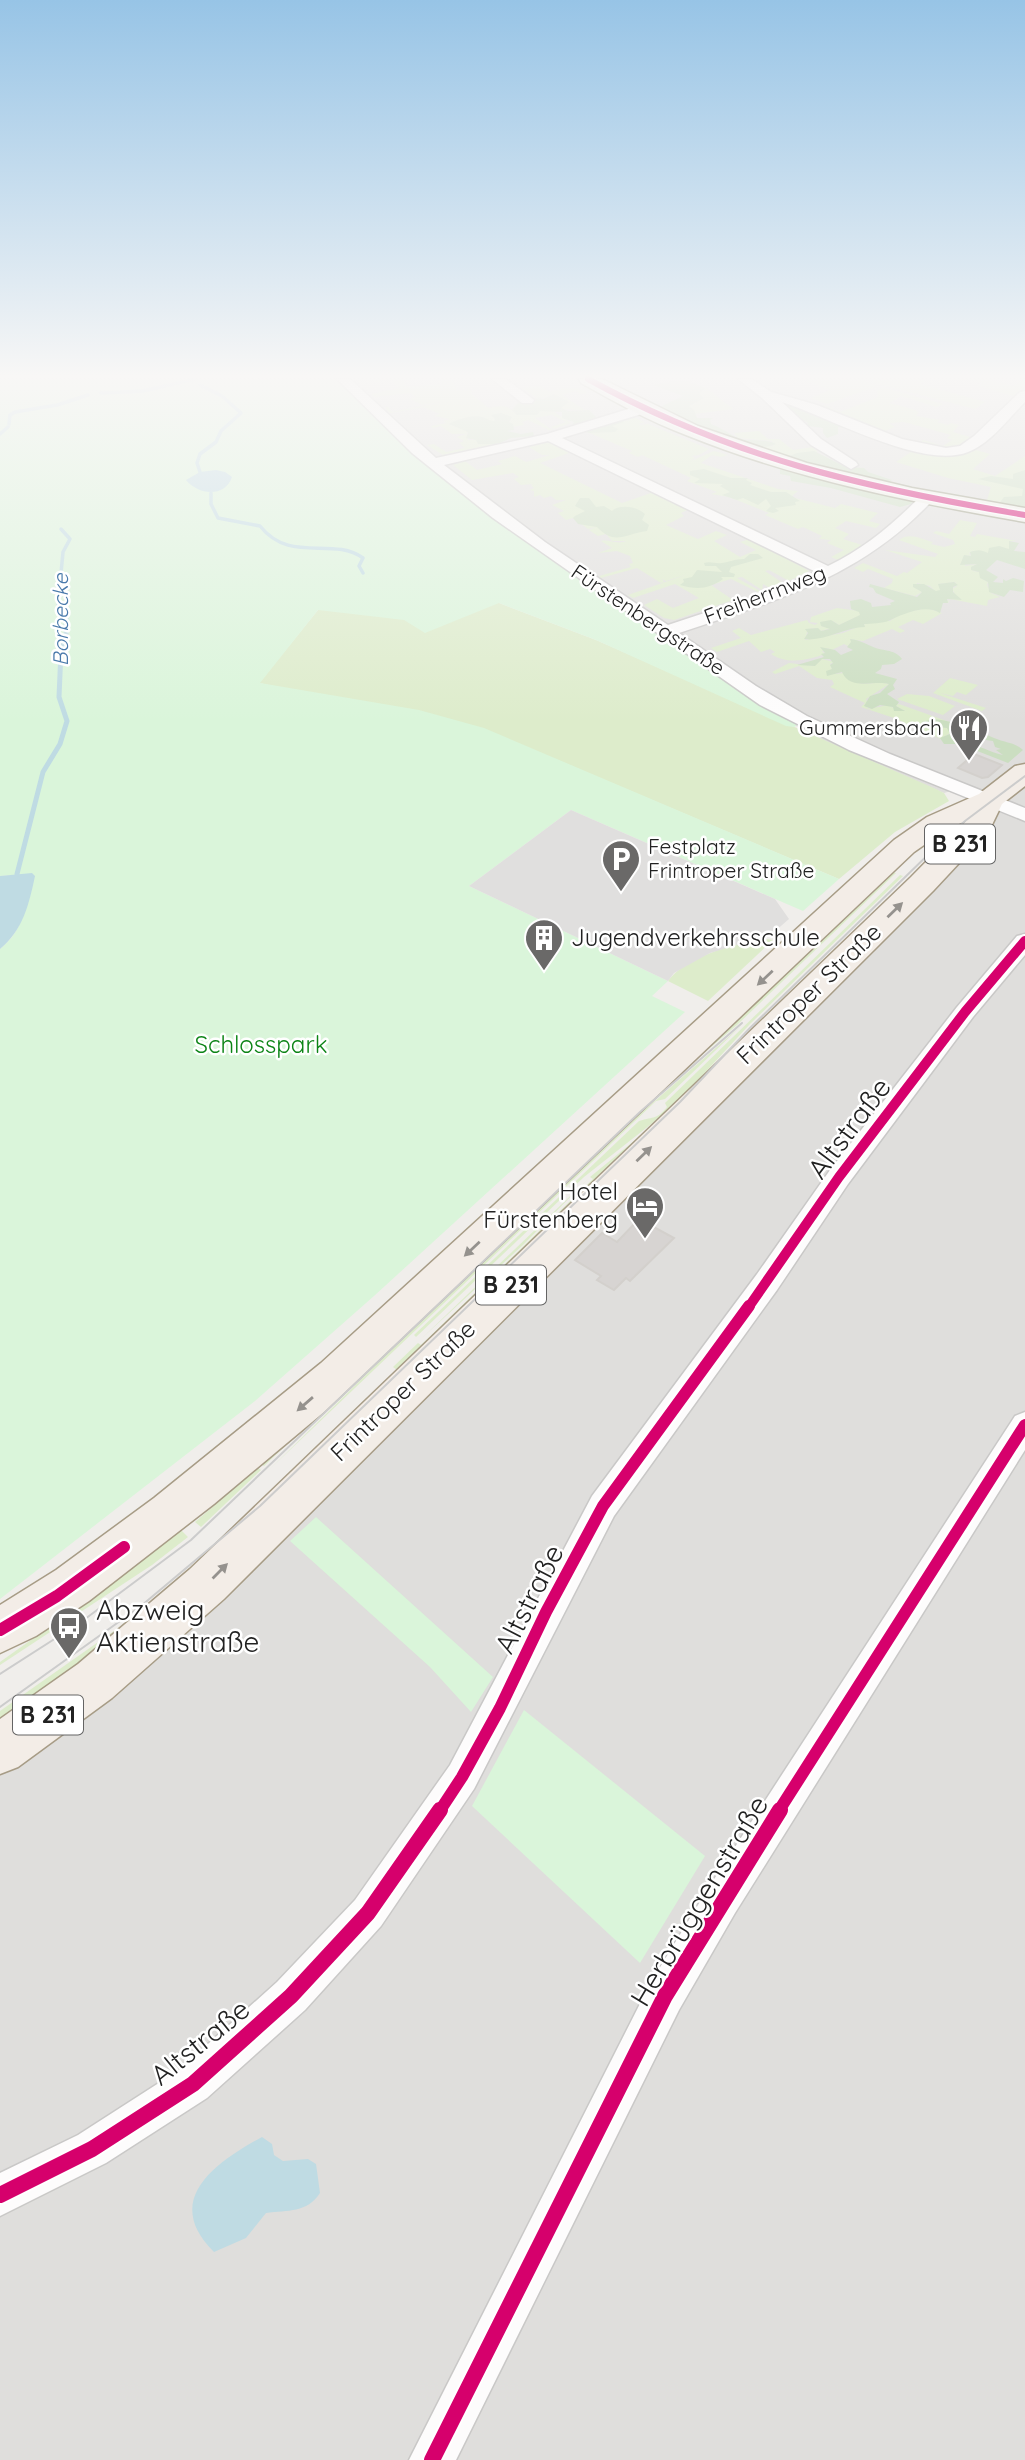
<svg xmlns="http://www.w3.org/2000/svg" width="1025" height="2460" font-family="Quicksand,sans-serif">
  <style>
    .residential { fill: #dfdedc }
    .grass { fill: #ddeccb }
    .forest { fill: #cbdec1 }
    .park { fill: #daf5da }
    .parking { fill: #e0dfde }
    .water { fill: #bfdbe3 }
    .lines { fill: none; stroke-linecap: round; stroke-linejoin: round }
    .stream-far1 { stroke: #bfdbe3; stroke-width: 3.5 }
    .stream { stroke: #bfdbe3; stroke-width: 5 }
    .building { fill: #d7d4d2; stroke: #d3d0cc; stroke-width: 2 }
    .street-casing { stroke: #c9c8c7; stroke-width: 3 }
    .secondary-casing { stroke: #999a82; stroke-width: 3 }
    .primary-casing { stroke: #a79c86; stroke-width: 3 }
    .street { fill: #fdfcfc; fill-rule: evenodd }
    .secondary { fill: #f4f4ed; fill-rule: evenodd }
    .primary { fill: #f3ede7; fill-rule: evenodd }
    .tram { stroke: #ccc; stroke-width: 2 }
    .cycleway-far3-casing { stroke: #fff; stroke-width: 9 }
    .cycleway-far2-casing { stroke: #fff; stroke-width: 14 }
    .cycleway-far1-casing { stroke: #fff; stroke-width: 17 }
    .cycleway-casing { stroke: #fff; stroke-width: 20 }
    .cycleway-far3 { stroke: #d6006c; stroke-width: 6 }
    .cycleway-far2 { stroke: #d6006c; stroke-width: 10 }
    .cycleway-far1 { stroke: #d6006c; stroke-width: 12 }
    .cycleway { stroke: #d6006c; stroke-width: 16 }
    .oneway { fill: #95928e }
    .labels { text-anchor: middle; stroke-width: 5; stroke-linejoin: round; paint-order: stroke }
    .far-street-label { font-size: 21px; fill: #222; stroke: #fff }
    .far-water-label { font-size: 21px; font-style: italic; fill: #4a7aab; stroke: #fff }
    .far-poi-label { font-size: 21px; fill: #222; stroke: #fff; text-anchor: end }
    .shield { fill: #fff; stroke: #646464; stroke-width: 2 }
    .shield-label { font-size: 23px; font-weight: bold; fill: #222 }
    .poi-label { font-size: 24px; fill: #222; stroke: #fff; text-anchor: start }
    .street-label { font-size: 24px; fill: #222; stroke: #fff }
    .park-label { font-size: 24px; fill: #0c8416; stroke: #fff }
    .near-street-label { font-size: 28px; fill: #222; stroke: #fff }
    .near-poi-label { font-size: 28px; fill: #222; stroke: #fff; text-anchor: start }
  </style>
  <rect width="100%" height="100%" fill="#f0eeeb"/>
  <path class="residential" d="M 328,379 L 1025,379 L 1025,2460 L 0,2460 L 0,1749 L 8,1745 L 996,801 L 962,788 L 944,793 L 816,737 L 764,708 Z"/>
  <g class="grass">
    <path d="M 391,379 L 375,382 L 372,380 L 402,379 L 407,387 L 441,384 L 440,379 L 450,379 L 456,387 L 463,386 L 456,388 L 456,391 L 469,389 L 473,392 L 470,393 L 489,408 C 507,404 507,406 517,415 L 537,415 L 540,411 L 550,409 L 571,423 L 554,429 L 551,427 L 566,422 L 552,415 L 535,418 L 552,430 L 549,430 L 528,420 L 522,422 L 524,425 L 514,427 L 509,423 L 511,420 L 508,415 L 492,415 L 495,419 L 494,421 C 473,421 471,413 449,424 L 467,431 L 468,440 L 477,440 L 478,444 L 495,444 L 443,455 L 427,445 L 434,444 L 446,452 L 465,448 L 459,443 L 464,441 L 457,437 L 466,434 L 452,434 L 441,426 L 433,428 L 431,426 L 446,423 L 443,421 L 450,419 L 434,416 L 440,414 L 423,407 L 390,413 L 385,407 L 388,407 L 392,412 L 443,402 L 422,405 L 410,399 L 416,397 L 411,393 L 374,397 L 371,394 L 399,388 Z"/>
    <path d="M 802,379 L 861,379 L 877,386 L 827,404 L 811,398 L 830,390 Z"/>
    <path d="M 873,379 L 927,379 L 920,384 L 985,402 L 975,409 L 874,383 Z"/>
    <path d="M 954,379 L 988,379 L 1013,386 L 1025,379 L 1025,386 L 1014,396 L 978,386 L 983,382 Z"/>
    <path d="M 541,386 L 549,392 C 561,388 574,384 588,393 L 581,394 L 575,391 L 562,395 L 585,410 L 556,409 L 569,402 L 554,394 L 539,399 L 521,388 Z"/>
    <path d="M 700,387 L 705,387 L 733,409 L 695,414 L 688,406 L 696,403 Z"/>
    <path d="M 882,387 L 943,404 L 937,407 L 901,396 L 890,403 L 915,410 L 919,412 L 916,416 L 940,420 L 937,422 L 948,425 L 951,423 L 959,425 L 953,432 L 970,437 C 951,453 942,448 919,444 L 923,440 L 943,446 L 952,440 L 947,438 L 951,435 L 904,422 L 889,423 L 895,427 L 885,431 L 820,407 L 824,405 L 840,412 L 878,397 L 877,391 Z"/>
    <path d="M 636,418 L 644,422 L 638,425 L 648,424 L 709,449 L 699,455 L 691,456 L 695,458 L 691,461 L 714,451 L 728,455 L 721,457 L 712,455 L 701,463 L 778,489 L 798,491 L 791,497 L 835,508 L 841,504 L 878,513 L 869,521 L 880,524 L 876,528 L 846,521 L 835,528 L 849,534 L 843,539 L 862,545 L 838,560 L 831,557 L 844,550 L 827,543 L 831,540 L 819,539 L 822,536 L 803,527 L 798,529 L 765,515 L 769,513 L 729,497 L 711,494 L 717,492 L 687,481 L 691,478 L 642,455 L 638,457 L 629,453 L 632,451 L 585,431 L 622,420 L 630,421 L 626,419 Z"/>
    <path d="M 759,431 L 768,439 L 779,439 L 793,450 L 813,447 L 818,452 L 787,456 L 758,447 L 773,446 L 772,441 L 738,438 L 734,433 Z"/>
    <path d="M 549,442 L 569,453 L 540,463 L 622,503 L 651,493 L 689,509 L 681,513 L 684,516 L 666,525 L 698,539 L 716,531 L 727,535 L 714,541 L 740,557 L 756,550 L 740,542 L 750,539 L 809,571 L 789,581 L 769,570 L 765,571 L 783,583 L 770,588 L 763,584 L 762,590 L 742,577 L 737,578 L 760,591 L 758,592 L 731,579 L 711,585 L 733,600 L 674,620 L 664,618 L 644,605 L 657,599 L 673,608 L 699,598 L 675,584 L 633,598 L 628,595 L 688,574 L 666,581 L 662,579 L 664,582 L 661,583 L 637,568 L 601,578 L 599,576 L 631,567 L 629,564 L 633,563 L 630,556 L 617,551 L 598,553 L 612,548 L 601,541 C 609,539 617,545 626,541 L 612,541 L 606,534 L 598,536 L 589,530 L 596,527 L 588,529 L 573,518 L 566,520 L 558,513 L 564,511 L 552,505 L 566,500 L 556,500 L 551,496 L 544,498 L 540,495 L 534,497 L 534,491 L 530,490 L 534,488 L 531,485 L 533,484 L 521,485 L 514,479 L 519,477 L 513,473 L 472,480 L 453,465 L 465,461 L 477,470 L 502,464 L 498,461 L 515,456 L 526,462 L 550,455 L 542,455 L 529,447 Z"/>
    <path d="M 914,450 L 947,455 L 976,450 L 990,454 L 973,469 L 995,476 L 1025,456 L 1025,493 L 1019,505 L 987,500 L 991,487 L 948,478 L 896,462 Z"/>
    <path d="M 960,520 L 977,523 L 970,536 L 975,537 L 977,534 L 1017,541 L 1009,541 L 1010,549 L 993,548 L 988,553 L 973,551 L 969,553 L 971,556 L 965,555 L 965,566 L 977,564 L 971,567 L 973,571 L 979,572 L 981,578 L 988,582 L 987,585 L 991,593 L 1000,597 L 988,600 L 987,606 L 950,599 L 948,603 L 946,602 L 952,598 L 958,599 L 952,589 L 957,586 L 955,582 L 939,584 L 941,590 L 936,592 L 930,586 L 917,583 L 916,588 L 922,592 L 915,596 L 884,588 L 892,583 L 893,579 L 868,569 L 863,572 L 854,568 L 863,563 L 897,576 L 904,572 L 907,573 L 922,562 L 885,550 L 935,557 L 938,554 L 899,540 C 910,532 920,539 933,542 L 931,544 L 944,547 L 955,544 L 953,540 L 933,533 L 936,531 L 949,534 Z"/>
    <path d="M 499,603 L 596,640 L 936,789 L 944,793 L 949,801 L 895,832 L 839,879 L 555,759 L 313,694 L 259,683 L 318,610 Z"/>
    <path d="M 837,608 L 859,611 L 861,615 L 839,625 L 833,621 L 821,622 L 821,626 L 831,628 L 821,631 L 816,628 L 808,629 L 805,640 L 843,633 L 873,621 L 890,621 L 902,613 L 927,608 L 942,613 L 923,624 L 913,620 L 898,627 L 905,631 L 900,633 L 892,629 L 863,641 L 850,639 L 852,641 L 848,646 L 844,644 L 832,650 L 827,648 L 822,651 L 825,654 C 808,660 788,665 771,654 L 775,652 L 770,649 L 761,652 L 749,641 L 717,652 L 711,648 L 741,638 L 732,631 L 739,628 L 751,635 L 807,620 L 809,623 L 815,625 L 818,623 L 810,622 L 811,617 Z"/>
    <path d="M 822,659 L 834,662 L 830,664 L 834,674 L 844,673 C 859,691 871,680 889,684 L 866,699 L 867,702 L 865,706 L 869,709 L 888,705 L 899,711 L 905,711 L 895,705 L 899,704 L 952,723 L 934,720 L 921,725 L 948,728 L 950,733 L 941,739 L 894,718 L 861,707 L 865,703 L 830,687 L 834,684 L 832,680 L 817,678 L 799,666 L 775,674 L 772,672 L 789,663 L 814,666 Z"/>
    <path d="M 950,678 L 978,685 L 966,695 L 957,692 L 953,696 L 940,693 L 986,708 L 982,711 L 933,693 Z"/>
    <path d="M 907,694 L 929,696 L 955,706 L 943,715 L 897,699 Z"/>
    <path d="M 892,872 L 896,873 L 737,1025 L 692,1063 L 264,1466 L 259,1463 Z"/>
    <path d="M 900,875 L 903,876 L 750,1024 L 674,1106 L 584,1177 L 416,1337 L 414,1335 L 639,1121 C 655,1116 656,1120 667,1107 L 665,1103 Z"/>
    <path d="M 766,939 L 773,940 L 708,1001 L 668,981 C 683,958 739,941 766,939 Z"/>
    <path d="M 741,1026 L 665,1099 L 656,1101 L 269,1470 L 382,1359 L 641,1113 Z"/>
    <path d="M 640,1136 L 397,1370 L 393,1367 L 418,1343 L 421,1345 L 593,1179 L 590,1177 Z"/>
    <path d="M 588,1179 L 523,1245 L 421,1339 Z"/>
    <path d="M 258,1468 L 261,1470 L 201,1527 L 195,1522 Z"/>
    <path d="M 173,1522 L 188,1537 L 152,1565 L 0,1665 L 0,1662 L 66,1615 Z"/>
    <path d="M 148,1607 L 0,1731 L 0,1711 Z"/>
  </g>
  <g class="forest">
    <path d="M 676,380 L 687,380 L 705,388 L 699,394 L 704,398 L 689,406 L 694,410 L 697,418 L 713,418 L 710,420 L 711,424 C 721,428 727,432 736,437 C 745,442 765,438 776,444 C 746,458 686,421 658,408 L 683,396 L 653,385 Z"/>
    <path d="M 554,394 L 569,402 L 561,408 L 568,411 L 589,410 L 596,417 L 592,421 L 583,422 L 622,420 L 624,422 L 612,426 L 618,429 L 615,432 L 589,433 L 571,427 L 574,422 L 562,418 L 562,412 L 540,411 L 537,415 L 517,415 L 512,410 L 518,403 L 527,402 L 534,398 L 543,399 Z"/>
    <path d="M 786,405 L 797,405 L 848,428 L 838,427 L 838,434 L 827,438 L 823,433 L 823,428 L 808,426 L 807,422 L 797,419 L 800,417 L 791,413 L 794,411 L 785,407 Z"/>
    <path d="M 501,413 L 512,417 L 509,422 L 513,424 L 514,430 L 507,431 L 521,434 L 533,432 L 534,436 L 511,438 L 498,444 L 478,444 L 476,440 L 466,438 L 468,433 L 466,431 L 449,424 C 455,420 475,413 485,418 C 488,419 490,421 494,421 L 495,419 L 491,415 Z"/>
    <path d="M 814,451 L 846,467 L 864,468 L 868,472 L 892,480 L 886,483 L 784,458 L 797,453 Z"/>
    <path d="M 789,468 L 915,500 L 915,503 L 900,507 L 831,488 L 791,481 L 790,476 L 780,474 L 780,470 Z"/>
    <path d="M 704,469 L 731,478 L 748,478 L 746,480 L 752,483 L 750,485 L 771,492 L 786,492 L 800,501 L 795,502 L 796,505 L 775,508 L 779,511 L 773,513 L 766,511 L 771,506 L 766,499 L 758,505 L 743,498 L 737,500 L 722,495 L 730,492 L 720,486 L 723,484 L 694,483 L 700,479 L 690,475 L 690,471 Z"/>
    <path d="M 1025,470 L 1025,512 L 1020,507 L 1009,509 L 998,505 L 1004,497 L 1022,496 L 1023,489 L 978,479 L 991,476 L 1013,479 L 1013,474 Z"/>
    <path d="M 580,498 L 589,498 L 596,507 L 604,506 L 612,511 C 618,505 635,505 645,514 L 642,520 L 649,525 L 647,531 C 624,534 615,546 597,527 L 578,524 L 573,518 L 575,516 L 585,511 L 575,506 Z"/>
    <path d="M 1009,541 L 1019,543 L 1014,551 L 1025,552 L 1025,569 L 997,560 L 986,570 L 998,577 L 993,582 L 1003,583 L 1003,579 L 1006,581 L 1013,578 L 1024,581 L 1023,592 L 1010,590 L 1004,597 L 989,592 L 988,582 L 980,578 L 979,572 L 971,570 L 971,567 L 977,564 L 960,565 L 964,555 L 971,556 L 970,552 C 977,550 980,549 988,553 L 989,548 L 999,546 L 1009,549 Z"/>
    <path d="M 750,554 L 758,554 L 763,558 L 731,567 L 729,572 L 735,574 L 734,577 L 721,577 L 723,579 C 709,589 697,590 680,585 L 684,582 L 683,579 L 692,577 L 697,570 L 722,572 L 716,566 L 705,566 L 704,563 C 711,561 715,564 722,563 C 730,562 734,559 744,559 Z"/>
    <path d="M 954,582 L 958,585 L 953,587 L 953,592 L 962,600 L 947,599 L 948,603 L 943,603 L 940,613 C 924,603 900,616 888,621 C 884,623 870,624 864,624 L 865,627 C 845,627 824,642 804,639 L 808,633 L 805,629 L 818,628 L 821,631 L 830,629 L 821,626 L 820,622 L 831,620 L 839,625 L 860,615 L 859,612 L 851,609 L 850,601 L 861,599 L 871,603 L 872,607 L 891,605 L 890,603 L 895,601 L 876,593 L 873,588 L 869,587 L 870,584 L 917,597 L 922,592 L 913,587 L 913,584 L 924,584 L 936,591 L 940,590 L 938,584 Z"/>
    <path d="M 850,639 C 860,640 866,644 871,646 C 882,652 894,648 902,659 L 894,664 L 882,665 L 881,669 L 875,673 L 897,679 L 893,685 L 895,689 L 887,694 L 899,702 L 896,706 L 905,711 L 894,711 L 893,707 L 880,705 L 872,709 L 864,706 L 870,696 L 880,693 L 889,684 C 874,680 850,691 842,672 L 827,676 L 826,671 L 832,669 L 830,665 L 833,663 L 830,659 L 822,659 L 815,666 L 797,665 L 824,657 L 821,654 L 825,653 L 820,647 L 835,650 L 841,655 L 853,650 L 847,647 L 851,642 Z"/>
    <path d="M 933,719 C 956,721 976,730 994,738 C 1006,743 1014,742 1023,750 L 1008,763 L 962,745 C 977,742 987,752 1003,755 L 996,750 L 1001,749 L 995,747 L 993,741 L 958,736 L 957,744 L 944,744 L 940,738 L 950,734 L 947,728 L 921,725 L 922,722 Z"/>
  </g>
  <g class="park">
    <path d="M 0,379 L 343,379 L 386,424 L 522,531 L 803,721 L 794,727 L 786,726 L 596,640 L 499,603 L 425,633 L 404,620 L 318,610 L 260,683 L 419,710 L 484,728 L 839,879 L 803,911 L 571,810 L 469,886 L 668,981 L 652,996 L 685,1012 L 374,1296 L 255,1401 L 0,1599 L 0,949 C 25,929 27,903 32,874 L 0,876 Z"/>
    <path d="M 316,1517 L 493,1677 L 471,1712 L 430,1667 L 290,1541 Z"/>
    <path d="M 524,1710 L 705,1856 L 640,1963 L 472,1806 Z"/>
  </g>
  <path class="parking" d="M 571,810 L 775,899 L 789,919 L 766,939 L 753,940 L 710,953 L 674,973 L 668,981 L 469,886 Z"/>
  <g class="water">
    <path d="M 216,470 L 225,472 L 232,477 C 225,498 198,495 186,480 L 200,472 Z"/>
    <path d="M 32,873 L 35,876 C 29,904 23,930 0,949 L 0,876 Z"/>
    <path d="M 262,2137 L 272,2144 L 274,2155 L 283,2161 L 308,2159 L 316,2164 L 320,2193 C 307,2213 288,2210 266,2213 L 246,2238 L 214,2252 C 161,2200 216,2162 262,2137 Z"/>
  </g>
  <g class="lines">
    <g class="stream-far1">
      <path d="M 200,385 L 222,396 L 241,413 L 221,431 L 216,442 L 200,454 L 197,463 L 200,472"/>
      <path d="M 101,393 L 143,391 L 195,379"/>
      <path d="M 9,424 L 10,415 L 15,412 L 57,405 L 88,395"/>
      <path d="M 0,434 L 8,427"/>
      <path d="M 211,493 L 211,504 L 218,518 L 260,526 C 290,564 332,536 363,558 L 359,566 L 363,573"/>
      <path d="M 61,529 L 70,539 L 63,552 L 58,605 L 64,615"/>
    </g>
    <path class="stream" d="M 17,874 L 43,772 L 60,744 L 67,721 L 59,697 L 61,651 L 66,635 L 66,617 L 63,613"/>
  </g>
  <g class="building">
    <path d="M 974,754 L 1002,765 L 988,777 L 982,778 L 958,768 Z"/>
    <path d="M 639,1219 L 674,1238 L 630,1281 L 626,1278 L 614,1290 L 597,1280 L 601,1276 L 575,1260 L 602,1233 L 617,1242 Z"/>
  </g>
  <g class="lines">
    <defs>
      <g id="street">
        <path d="M 337,379 L 350,379 L 436,458 L 547,434 L 638,406 L 648,406 L 648,412 L 562,438 L 828,566 C 864,549 893,524 921,496 L 931,496 L 933,499 L 931,502 C 858,579 776,600 679,633 L 756,686 L 807,716 L 890,754 L 1025,808 L 1025,821 L 849,750 L 760,705 L 493,518 L 412,453 ZM 548,441 L 816,572 L 765,593 L 668,625 L 545,542 L 444,465 Z"/>
        <path d="M 492,379 L 506,379 L 534,400 L 532,403 L 522,403 Z"/>
        <path d="M 738,379 L 752,379 L 771,392 L 817,405 L 902,439 L 946,448 L 960,446 L 974,436 L 1020,392 L 1025,391 L 1025,402 C 1009,418 990,444 968,452 C 922,470 829,417 782,402 L 821,439 L 856,462 L 858,465 L 851,469 L 811,445 L 762,398 Z"/>
        <path d="M 1025,934 L 1025,955 L 973,1017 L 848,1184 L 777,1290 L 614,1516 L 474,1789 L 381,1926 L 305,2010 L 207,2098 L 106,2163 L 0,2216 L 0,2173 L 78,2135 L 179,2070 L 277,1982 L 355,1900 L 450,1765 L 592,1496 L 757,1274 L 830,1170 L 957,1007 L 1017,936 Z"/>
        <path d="M 1025,1412 L 1025,1450 L 735,1913 L 679,2010 L 456,2460 L 409,2460 L 651,1982 L 709,1887 L 1015,1416 Z"/>
      </g>
      <path id="secondary" d="M 579,379 L 602,379 L 698,426 L 807,463 L 912,488 L 1025,508 L 1025,522 C 910,502 795,479 686,435 C 649,421 615,402 581,383 Z"/>
      <path id="primary" d="M 1025,764 L 1025,786 L 1002,804 L 989,831 L 933,891 L 224,1599 L 112,1698 L 18,1767 L 0,1774 L 0,1719 L 78,1664 L 190,1569 L 911,877 L 966,821 L 947,829 L 914,852 L 324,1412 L 214,1504 L 89,1601 L 36,1636 L 0,1653 L 0,1605 L 56,1570 L 154,1498 L 321,1363 L 894,840 L 927,817 L 979,794 L 1015,766 Z"/>
    </defs>
    <use href="#street" class="street-casing"/>
    <use href="#secondary" class="secondary-casing"/>
    <use href="#primary" class="primary-casing"/>
    <use href="#street" class="street"/>
    <use href="#secondary" class="secondary"/>
    <use href="#primary" class="primary"/>
    <g class="tram">
      <path d="M 0,1674 L 81,1622 L 191,1540 L 640,1112 L 742,1023"/>
      <path d="M 0,1707 L 141,1606 L 260,1506 L 680,1102 L 750,1028 L 936,847 L 965,821 L 1025,776"/>
    </g>
    <defs>
      <path id="cycleway-far3" d="M 588,379 C 731,458 865,488 1025,515"/>
      <path id="cycleway-far2" d="M 748,1308 L 839,1177 L 965,1012 L 1025,941"/>
      <g id="cycleway-far1">
        <path d="M 0,1630 L 57,1596 L 124,1547"/>
        <path d="M 439,1812 L 462,1777 L 500,1708 L 546,1612 L 603,1506 L 749,1306"/>
        <path d="M 778,1812 L 1025,1425"/>
      </g>
      <g id="cycleway">
        <path d="M 0,2195 L 92,2149 L 193,2084 L 291,1996 L 368,1913 L 440,1810"/>
        <path d="M 432,2460 L 665,1996 L 780,1810"/>
      </g>
    </defs>
    <use href="#cycleway-far3" class="cycleway-far3-casing"/>
    <use href="#cycleway-far2" class="cycleway-far2-casing"/>
    <use href="#cycleway-far1" class="cycleway-far1-casing"/>
    <use href="#cycleway" class="cycleway-casing"/>
    <use href="#cycleway-far3" class="cycleway-far3"/>
    <use href="#cycleway-far2" class="cycleway-far2"/>
    <use href="#cycleway-far1" class="cycleway-far1"/>
    <use href="#cycleway" class="cycleway"/>
  </g>
  <defs><path id="oneway-solid" d="M-6-.8H1V-3.2L6.5 0L1 3.2V.8H-6Z" transform="scale(1.75)"/></defs>
  <g class="oneway">
    <use href="#oneway-solid" transform="translate(895 910) rotate(-44)"/>
    <use href="#oneway-solid" transform="translate(765 978) rotate(137)"/>
    <use href="#oneway-solid" transform="translate(644 1154) rotate(-44)"/>
    <use href="#oneway-solid" transform="translate(472 1249) rotate(137)"/>
    <use href="#oneway-solid" transform="translate(305 1404) rotate(139)"/>
    <use href="#oneway-solid" transform="translate(220 1571) rotate(-45)"/>
  </g>
  <linearGradient id="sky" x2="0" y2="1"><stop stop-color="#97c4e6"/><stop offset="0.52" stop-color="#f8f7f6"/><stop offset="1" stop-color="#f8f7f6" stop-opacity="0"/></linearGradient>
  <rect width="1025" height="723" fill="url(#sky)"/>
  <defs>
    <symbol id="restaurant-pin" viewBox="-11 -11 22 30"><path d="M0 17L-7.5 6A9.5 9.5 0 1 1 7.5 6Z" fill="#6a6968" stroke="#fff"/><path d="M-5-6h1v4h1v-4h1v4h1v-4h1v5L-1.5 .5V6h-2V.5L-5-1ZM5-6V6H3V1.5H1.5Q1.5-4 5-6Z" fill="#fff"/></symbol>
    <symbol id="parking-pin" viewBox="-11 -11 22 30"><path d="M0 17L-7.5 6A9.5 9.5 0 1 1 7.5 6Z" fill="#6a6968" stroke="#fff"/><path d="M-3.5-5.5H1a3.5 3.5 0 0 1 0 7H-1V5.5H-3.5ZM-1-3.4V-.6H.8a1.4 1.4 0 0 0 0-2.8Z" fill="#fff"/></symbol>
    <symbol id="building-pin" viewBox="-11 -11 22 30"><path d="M0 17L-7.5 6A9.5 9.5 0 1 1 7.5 6Z" fill="#6a6968" stroke="#fff"/><path d="M-4-6H4V6H1V3H-1V6H-4ZM-2.5-4.3h1.7v1.8h-1.7ZM.8-4.3h1.7v1.8H.8ZM-2.5-1h1.7V.8h-1.7ZM.8-1h1.7V.8H.8Z" fill="#fff"/></symbol>
    <symbol id="hotel-pin" viewBox="-11 -11 22 30"><path d="M0 17L-7.5 6A9.5 9.5 0 1 1 7.5 6Z" fill="#6a6968" stroke="#fff"/><path d="M-6-4.5h1.5V1H6V5H4.5V3h-9V5H-6ZM-4 0a1.8 1.8 0 1 1 3.6 0ZM.5 0V-2.5h3Q6-2.5 6 0Z" fill="#fff"/></symbol>
    <symbol id="bus-pin" viewBox="-11 -11 22 30"><path d="M0 17L-7.5 6A9.5 9.5 0 1 1 7.5 6Z" fill="#6a6968" stroke="#fff"/><path d="M-5-6H5V4H4V6H2V4H-2V6H-4V4H-5ZM-3.5-4V0h7V-4ZM-3.5 1.2v1.5H-2V1.2ZM2 1.2v1.5H3.5V1.2Z" fill="#fff"/></symbol>
  </defs>
  <g fill-rule="evenodd">
    <use href="#restaurant-pin" x="947" y="706" width="44" height="60"/>
    <use href="#parking-pin" x="599" y="837" width="44" height="60"/>
    <use href="#building-pin" x="522" y="916" width="44" height="60"/>
    <use href="#hotel-pin" x="623" y="1184" width="44" height="60"/>
    <use href="#bus-pin" x="47" y="1604" width="44" height="60"/>
  </g>
  <g class="labels">
    <g class="far-street-label">
      <text transform="translate(765 595) rotate(-21)" y="7">Freiherrnweg</text>
      <text transform="translate(648 620) rotate(34)" y="7">Fürstenbergstraße</text>
    </g>
    <g class="far-water-label">
      <text transform="translate(61 620) rotate(-90)" y="7">Borbecke</text>
    </g>
    <g class="far-poi-label">
      <text x="942" y="735">Gummersbach</text>
      <text x="648" y="854" text-anchor="start">Festplatz<tspan x="648" dy="24">Frintroper Straße</tspan></text>
    </g>
    <g class="shield">
      <rect x="925" y="824.5" width="70" height="39" rx="5"/>
      <rect x="476" y="1265.5" width="70" height="39" rx="5"/>
      <rect x="13" y="1695.5" width="70" height="39" rx="5"/>
    </g>
    <g class="shield-label">
      <text x="960" y="852">B 231</text>
      <text x="511" y="1293">B 231</text>
      <text x="48" y="1723">B 231</text>
    </g>
    <g class="poi-label">
      <text x="571" y="946">Jugendverkehrsschule</text>
      <text x="618" y="1200" text-anchor="end">Hotel<tspan x="618" dy="28">Fürstenberg</tspan></text>
    </g>
    <g class="street-label">
      <text transform="translate(809 994) rotate(-44)" y="8">Frintroper Straße</text>
      <text transform="translate(403 1391) rotate(-44)" y="8">Frintroper Straße</text>
    </g>
    <g class="park-label">
      <text x="261" y="1053">Schlosspark</text>
    </g>
    <g class="near-street-label">
      <text transform="translate(849 1128) rotate(-53)" y="10">Altstraße</text>
      <text transform="translate(529 1599) rotate(-63)" y="10">Altstraße</text>
      <text transform="translate(699 1901) rotate(-59)" y="10">Herbrüggenstraße</text>
      <text transform="translate(200 2042) rotate(-39)" y="10">Altstraße</text>
    </g>
    <g class="near-poi-label">
      <text x="96" y="1620">Abzweig<tspan x="96" dy="32">Aktienstraße</tspan></text>
    </g>
  </g>
</svg>
